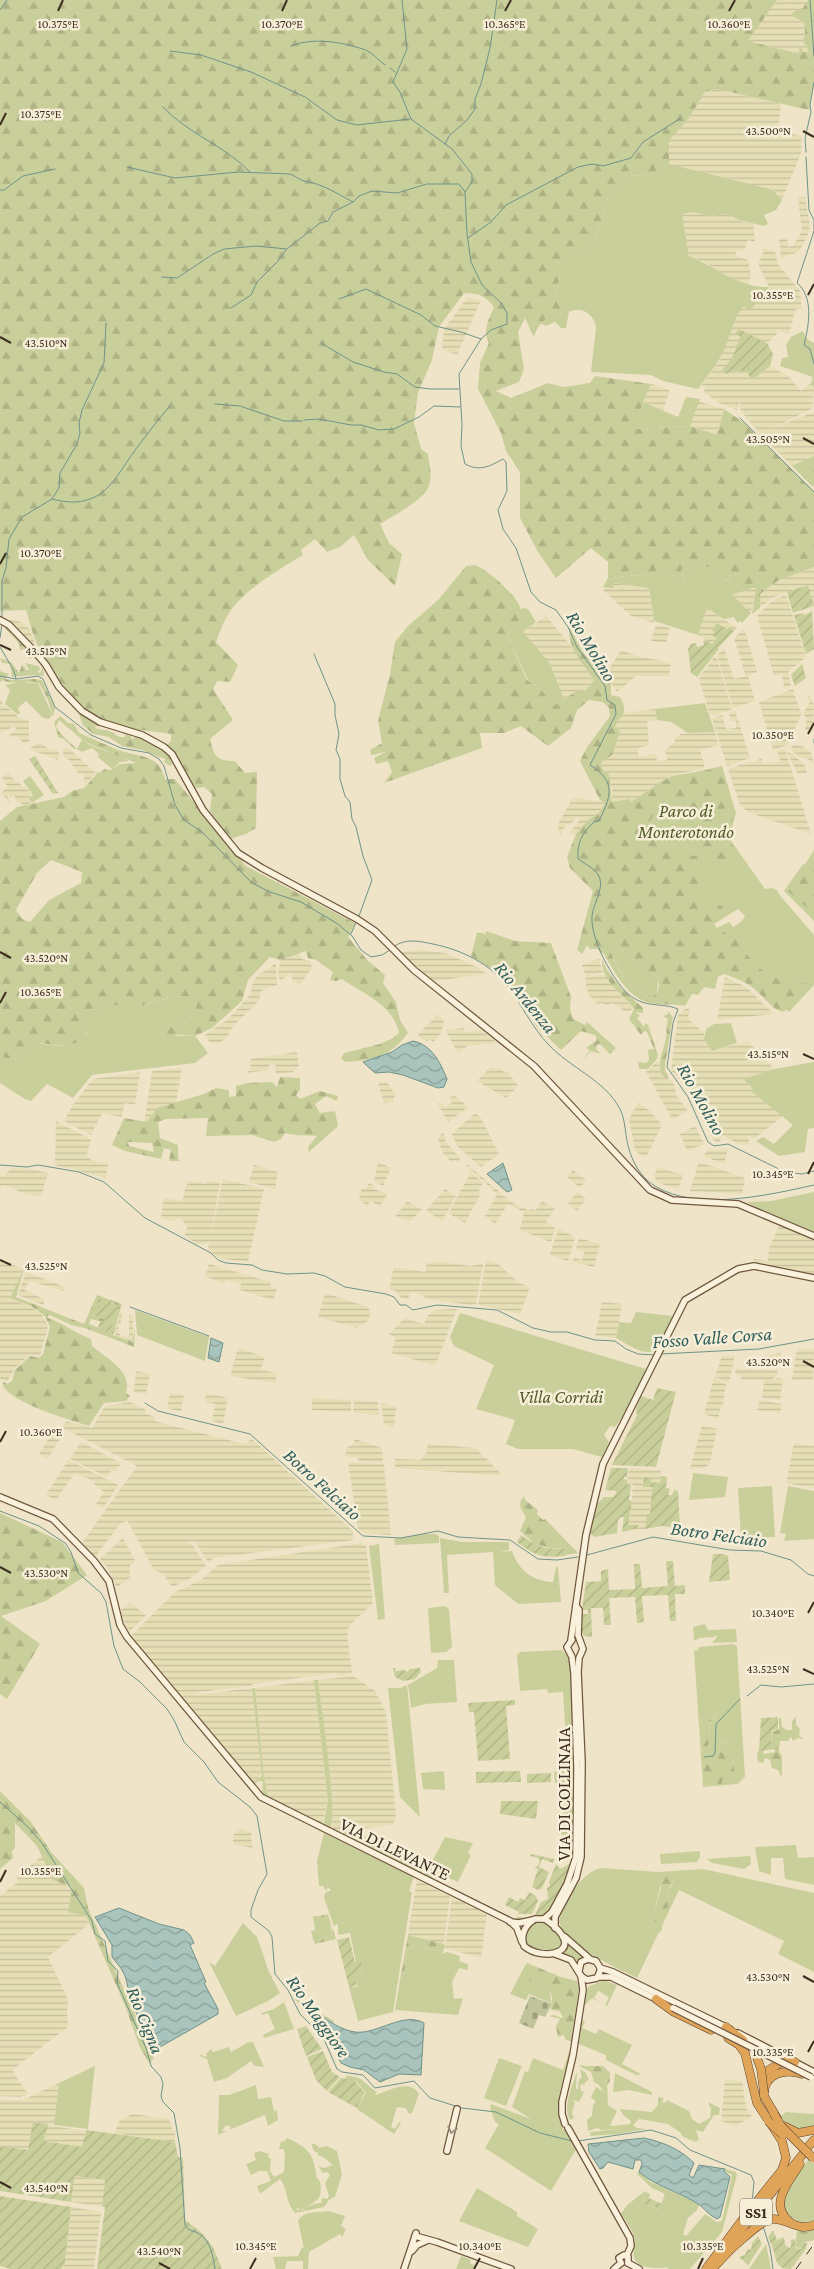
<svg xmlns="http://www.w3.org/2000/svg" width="814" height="2269" font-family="'Crimson Pro',serif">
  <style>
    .farmland { fill: url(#farmland-rules) }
    .green { fill: #c9cf9b; fill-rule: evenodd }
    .forest { fill: url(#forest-firs); fill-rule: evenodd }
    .cemetery { fill: url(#cemetery-stones) }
    .garden { fill: url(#garden-furrows) }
    .water { fill: url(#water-waves); stroke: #6f938a }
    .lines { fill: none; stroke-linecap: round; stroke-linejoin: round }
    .stream { stroke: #6f938a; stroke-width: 1 }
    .secondary-casing { stroke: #6f573f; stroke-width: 8 }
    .highway-casing { stroke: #5b4430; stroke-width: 9 }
    .secondary { stroke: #faf1dc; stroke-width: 5.5 }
    .highway { stroke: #e0a458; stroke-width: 8 }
    .rail { stroke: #3d2e20; stroke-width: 1; stroke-dasharray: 9 9; stroke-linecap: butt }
    .secondary-bridge-casing { stroke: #6f573f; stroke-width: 8; stroke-linecap: butt }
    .highway-bridge-casing { stroke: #5b4430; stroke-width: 9; stroke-linecap: butt }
    .secondary-bridge { stroke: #faf1dc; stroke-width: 5.5 }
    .highway-bridge { stroke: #e0a458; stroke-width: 8 }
    .oneway { stroke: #9c907e }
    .ticks { fill: none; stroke: #3d2e20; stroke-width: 2 }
    .labels { text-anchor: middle; stroke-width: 5; stroke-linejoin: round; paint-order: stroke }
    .shield { fill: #f7eed8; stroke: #756857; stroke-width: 1 }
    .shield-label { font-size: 16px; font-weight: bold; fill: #3d2e20 }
    .park-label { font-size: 18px; font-style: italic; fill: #4d5a26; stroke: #f7eed8 }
    .street-label { font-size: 18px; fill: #3d2e20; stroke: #f7eed8 }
    .water-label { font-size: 19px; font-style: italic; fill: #2f5d5a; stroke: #f7eed8 }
    .ticks-label { font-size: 12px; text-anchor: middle; fill: #3d2e20; stroke: #f7eed8; stroke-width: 5; stroke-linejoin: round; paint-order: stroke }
  </style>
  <defs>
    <pattern id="farmland-rules" width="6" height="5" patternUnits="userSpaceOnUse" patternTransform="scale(1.25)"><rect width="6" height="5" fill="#e6deb5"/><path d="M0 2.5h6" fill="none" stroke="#c6bf9b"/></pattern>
    <pattern id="forest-firs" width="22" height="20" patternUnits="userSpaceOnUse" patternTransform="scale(1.25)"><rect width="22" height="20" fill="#c9cf9b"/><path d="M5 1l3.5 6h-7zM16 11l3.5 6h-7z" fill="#aeb285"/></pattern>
    <pattern id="cemetery-stones" width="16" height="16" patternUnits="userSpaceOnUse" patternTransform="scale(1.25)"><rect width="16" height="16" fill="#bfc49a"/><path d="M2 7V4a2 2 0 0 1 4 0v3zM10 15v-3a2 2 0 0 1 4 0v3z" fill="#9ca07d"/></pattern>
    <pattern id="garden-furrows" width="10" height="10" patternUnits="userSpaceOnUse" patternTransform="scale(1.25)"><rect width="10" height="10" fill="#c9cf9b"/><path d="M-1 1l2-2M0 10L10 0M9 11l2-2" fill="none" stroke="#aeb285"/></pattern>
    <pattern id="water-waves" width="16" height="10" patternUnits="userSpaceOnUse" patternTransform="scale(1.25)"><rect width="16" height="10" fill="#a9c4bc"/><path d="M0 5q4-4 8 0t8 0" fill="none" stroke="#8ba098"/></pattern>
  </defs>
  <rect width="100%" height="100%" fill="#f0e4c8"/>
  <g class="farmland">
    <path d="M 777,0 L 808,0 L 798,17 L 804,22 L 805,33 L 803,41 L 812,57 L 800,51 L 800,54 L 748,41 Z"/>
    <path d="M 717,89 L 781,104 L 778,131 L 802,136 L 801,153 L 782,200 L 775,191 L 770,189 L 669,164 L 669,141 L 689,118 L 705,92 Z"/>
    <path d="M 805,197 L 810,226 L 807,237 L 799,251 L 781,259 L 779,239 L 787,239 L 788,247 L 793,246 L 802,231 L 798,198 Z"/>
    <path d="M 693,212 L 709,216 L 729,214 L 743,222 L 753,223 L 755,242 L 748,240 L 744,252 L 737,250 L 735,256 L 748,260 L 751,275 L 748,284 L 730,279 L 706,263 L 689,256 L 682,214 Z"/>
    <path d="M 763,248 L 775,252 L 778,264 L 800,291 L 802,309 L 796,309 L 789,334 L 776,330 L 778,333 L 767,343 L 739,329 L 740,336 L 736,351 L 725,374 L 735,371 L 747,372 L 752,380 L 770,366 L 788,376 L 801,391 L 811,383 L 814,388 L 813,408 L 771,429 L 814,412 L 814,456 L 792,466 L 760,434 L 741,411 L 740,401 L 737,410 L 719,403 L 708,395 L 704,392 L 705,386 L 699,389 L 720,360 L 731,328 L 738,314 L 744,306 L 750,310 L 769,287 L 758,264 L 763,253 Z"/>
    <path d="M 467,298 L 481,300 L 457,355 L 442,349 L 444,329 Z"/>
    <path d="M 651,384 L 662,387 L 670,391 L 663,410 L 643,402 Z"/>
    <path d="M 698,401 L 724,409 L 717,435 L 690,426 Z"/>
    <path d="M 814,567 L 814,608 L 807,585 L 772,598 L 760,608 L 760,594 L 779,580 Z"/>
    <path d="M 613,583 L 649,588 L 654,623 L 631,616 L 604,591 L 603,587 L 613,588 Z"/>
    <path d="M 756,587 L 757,589 L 751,613 L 731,595 Z"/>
    <path d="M 786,595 L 806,657 L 788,672 L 791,685 L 785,689 L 781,674 L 774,676 L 757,616 L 773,600 Z"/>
    <path d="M 707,608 L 737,628 L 734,631 L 729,627 L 714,632 L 717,638 L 712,644 L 698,635 Z"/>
    <path d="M 546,616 L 572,647 L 594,680 L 586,690 L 577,691 L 564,699 L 560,690 L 523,632 Z"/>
    <path d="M 9,619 L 21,622 L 29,628 L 36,646 L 8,621 Z"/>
    <path d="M 656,625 L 670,628 L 666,643 L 651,641 Z"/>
    <path d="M 744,628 L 757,672 L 748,675 L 755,701 L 733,708 L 717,655 L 724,648 L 734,679 L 746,676 L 734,639 Z"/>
    <path d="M 621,650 L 637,656 L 671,663 L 669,676 L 636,676 L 617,692 L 605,675 Z"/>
    <path d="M 716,655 L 732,709 L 716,715 L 710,714 L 699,680 L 700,676 Z"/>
    <path d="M 793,689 L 801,714 L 788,745 L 773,750 L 759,702 Z"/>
    <path d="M 808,695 L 814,704 L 813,733 L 808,732 L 805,729 L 807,719 L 803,713 L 809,704 Z"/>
    <path d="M 0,699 L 3,702 L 1,706 L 6,706 L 20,718 L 29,721 L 29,741 L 25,744 L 16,736 L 13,738 L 9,735 L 17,730 L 14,726 L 2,733 L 0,731 Z"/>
    <path d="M 655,709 L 657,720 L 647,721 L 649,745 L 638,748 L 638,757 L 656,754 L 657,761 L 667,760 L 665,750 L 674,743 L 676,737 L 681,734 L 715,732 L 719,745 L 700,750 L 705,768 L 671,776 L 631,802 L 629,800 L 612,802 L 612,789 L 601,763 L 613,754 L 620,731 L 615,727 L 618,720 L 624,713 Z"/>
    <path d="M 735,710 L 750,758 L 727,766 L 712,718 L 722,715 L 726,729 L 736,728 L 736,721 L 731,721 L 729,713 Z"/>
    <path d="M 40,742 L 51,751 L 55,749 L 59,752 L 58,760 L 29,749 Z"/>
    <path d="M 795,745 L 802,746 L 811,752 L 814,765 L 808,759 L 800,757 L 792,751 L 791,747 Z"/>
    <path d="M 68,748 L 96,773 L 86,784 L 83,779 L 85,777 L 83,773 L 80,775 L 69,760 L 64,757 L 63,750 Z"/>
    <path d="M 785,749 L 811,834 L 748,812 L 740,805 L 728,769 L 752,761 L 754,763 L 761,758 L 764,764 L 780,761 L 777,751 Z"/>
    <path d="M 787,752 L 793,754 L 805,766 L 807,773 L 798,774 Z"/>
    <path d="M 9,773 L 16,783 L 18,781 L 23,788 L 25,786 L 32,795 L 27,798 L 31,803 L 24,807 L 19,801 L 17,803 L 14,795 L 11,797 L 9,794 L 7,796 L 11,802 L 9,803 L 1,792 L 8,787 L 2,777 Z"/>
    <path d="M 577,798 L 605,802 L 599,813 L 588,820 L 576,834 L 569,833 L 580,819 L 577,817 L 570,825 L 567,824 L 560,835 L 558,829 L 559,822 L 572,799 Z"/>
    <path d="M 421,950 L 445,953 L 475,966 L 487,974 L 434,981 L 399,952 Z"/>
    <path d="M 298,952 L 302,959 L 310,961 L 312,968 L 300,984 L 293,981 L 290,973 L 281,981 L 278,976 L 280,960 Z"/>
    <path d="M 599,959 L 603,972 L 586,977 L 582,965 Z"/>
    <path d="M 276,963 L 277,985 L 261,991 L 259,1001 L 234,1025 L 227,1037 L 220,1043 L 210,1043 L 205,1035 L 228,1019 L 251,994 L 252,985 L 257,976 Z"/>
    <path d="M 604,974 L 618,992 L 611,998 L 618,993 L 633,1008 L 630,1011 L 624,1011 L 613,1003 L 604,1006 L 603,1003 L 597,1004 L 588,994 L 585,978 Z"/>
    <path d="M 725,977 L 746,987 L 774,1014 L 717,1020 Z"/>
    <path d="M 686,1008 L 690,1010 L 688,1016 L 690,1021 L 704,1033 L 704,1036 L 712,1051 L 748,1041 L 774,1069 L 744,1079 L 751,1086 L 752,1092 L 783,1116 L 754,1139 L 747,1135 L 750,1144 L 741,1145 L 721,1135 L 720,1142 L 714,1141 L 702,1119 L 698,1101 L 692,1099 L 687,1087 L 671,1070 L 678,1016 Z"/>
    <path d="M 437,1015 L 444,1021 L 441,1033 L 433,1042 L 430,1039 L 427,1041 L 417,1036 Z"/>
    <path d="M 464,1028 L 464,1032 L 481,1030 L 497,1043 L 467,1046 L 458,1053 L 445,1030 Z"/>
    <path d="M 297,1052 L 299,1066 L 293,1072 L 276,1074 L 275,1064 L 269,1065 L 269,1070 L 247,1073 L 250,1069 L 251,1059 Z"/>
    <path d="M 658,1061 L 661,1071 L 674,1084 L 676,1095 L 688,1111 L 672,1119 L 646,1072 Z"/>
    <path d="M 491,1067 L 501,1069 L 505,1073 L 507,1071 L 518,1086 L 506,1098 L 477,1081 Z"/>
    <path d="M 182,1068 L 176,1103 L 157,1108 L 147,1122 L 144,1123 L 152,1071 Z"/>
    <path d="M 140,1072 L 135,1105 L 124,1103 L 122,1117 L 102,1113 L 91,1135 L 64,1121 L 72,1106 L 93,1079 Z"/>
    <path d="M 378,1082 L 387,1082 L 395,1094 L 393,1102 L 384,1103 Z"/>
    <path d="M 454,1095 L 468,1107 L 448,1122 L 438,1104 L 440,1103 L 445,1107 L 452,1103 L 449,1098 Z"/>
    <path d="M 638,1103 L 650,1111 L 662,1125 L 646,1158 L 635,1151 L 629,1119 Z"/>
    <path d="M 475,1113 L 481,1118 L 499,1154 L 481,1167 L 457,1146 L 452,1134 Z"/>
    <path d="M 56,1121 L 91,1139 L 87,1155 L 91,1160 L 108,1164 L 106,1178 L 55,1165 Z"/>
    <path d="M 695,1126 L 704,1144 L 687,1151 L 680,1134 Z"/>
    <path d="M 443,1131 L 446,1142 L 460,1158 L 458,1163 L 455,1160 L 452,1163 L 443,1153 L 438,1140 Z"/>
    <path d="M 710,1148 L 713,1150 L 728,1149 L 724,1164 L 703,1156 Z"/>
    <path d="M 378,1162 L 391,1168 L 383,1186 L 374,1181 Z"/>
    <path d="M 699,1162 L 743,1177 L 745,1180 L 742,1194 L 690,1191 Z"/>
    <path d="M 467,1164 L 510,1201 L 529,1211 L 531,1209 L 536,1210 L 542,1201 L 555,1208 L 546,1222 L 555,1228 L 551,1242 L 520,1230 L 524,1212 L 508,1204 L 495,1224 L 485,1216 L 497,1194 L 466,1165 Z"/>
    <path d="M 254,1165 L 278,1172 L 275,1189 L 249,1182 Z"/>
    <path d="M 658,1167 L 683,1175 L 678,1190 L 657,1182 L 654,1175 Z"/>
    <path d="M 11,1168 L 30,1169 L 48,1173 L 41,1196 L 26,1194 L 4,1185 L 0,1187 L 0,1175 L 4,1176 Z"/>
    <path d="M 573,1170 L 586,1180 L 580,1188 L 567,1177 Z"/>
    <path d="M 471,1172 L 483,1183 L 479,1191 L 481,1193 L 465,1223 L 450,1214 L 451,1208 Z"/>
    <path d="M 223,1179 L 264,1189 L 248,1262 L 218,1258 L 208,1249 L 209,1242 L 203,1245 L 196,1244 L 185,1235 L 187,1226 L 182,1219 L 177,1218 L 174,1221 L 161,1218 L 164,1198 L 182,1201 L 186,1186 L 189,1181 L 206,1184 L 207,1180 L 220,1183 L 211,1235 Z"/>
    <path d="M 369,1183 L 374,1186 L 373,1188 L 377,1190 L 388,1194 L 380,1206 L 370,1201 L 367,1206 L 359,1199 L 362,1188 L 366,1189 Z"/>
    <path d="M 445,1189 L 456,1196 L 442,1221 L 426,1211 Z"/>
    <path d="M 577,1192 L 586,1199 L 577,1211 L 568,1204 Z"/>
    <path d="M 407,1201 L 422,1210 L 410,1221 L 395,1217 Z"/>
    <path d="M 780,1224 L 814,1239 L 814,1275 L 754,1263 L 754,1259 L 768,1261 L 769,1248 Z"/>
    <path d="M 558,1229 L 575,1237 L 568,1261 L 550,1255 Z"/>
    <path d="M 579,1238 L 600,1244 L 594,1267 L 573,1262 L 574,1258 L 582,1260 L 584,1252 L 576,1249 Z"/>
    <path d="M 0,1260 L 24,1269 L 11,1299 L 29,1306 L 42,1315 L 48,1326 L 40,1356 L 29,1355 L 15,1368 L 7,1382 L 0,1379 Z"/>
    <path d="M 486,1260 L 497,1263 L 519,1283 L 530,1287 L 520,1314 L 478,1305 Z"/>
    <path d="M 442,1262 L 470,1266 L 483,1264 L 476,1304 L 471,1305 L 427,1299 L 420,1294 L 410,1293 L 408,1299 L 401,1298 L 396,1291 L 389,1289 L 394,1267 L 425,1272 L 427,1263 Z"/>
    <path d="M 209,1264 L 271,1282 L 270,1286 L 277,1288 L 273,1300 L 240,1290 L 241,1284 L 226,1280 L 224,1284 L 205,1276 Z"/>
    <path d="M 26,1272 L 65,1287 L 64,1291 L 30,1281 L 24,1289 L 45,1300 L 43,1305 L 18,1295 Z"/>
    <path d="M 325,1293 L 368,1307 L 371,1313 L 368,1321 L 357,1328 L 318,1317 Z"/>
    <path d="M 602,1302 L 622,1304 L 616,1338 L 595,1336 Z"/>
    <path d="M 457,1309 L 436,1364 L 433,1365 L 391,1353 L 396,1338 L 389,1334 L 405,1318 L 424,1324 L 428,1315 L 434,1310 Z"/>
    <path d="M 121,1311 L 122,1319 L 118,1329 L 120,1335 L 129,1337 L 129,1315 L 133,1317 L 133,1339 L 130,1342 L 116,1336 L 114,1332 Z"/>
    <path d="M 238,1348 L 265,1357 L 261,1369 L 277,1374 L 275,1383 L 230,1376 Z"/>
    <path d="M 799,1349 L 814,1349 L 813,1380 L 792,1380 L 796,1353 Z"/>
    <path d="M 781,1353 L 778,1368 L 761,1368 L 763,1356 Z"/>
    <path d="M 735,1355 L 729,1383 L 715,1377 L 722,1356 Z"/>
    <path d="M 736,1369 L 777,1370 L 778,1374 L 772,1380 L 775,1380 L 777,1378 L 783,1379 L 780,1400 L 762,1398 L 764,1380 L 741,1380 L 741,1377 L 735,1373 Z"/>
    <path d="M 136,1371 L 150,1374 L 146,1394 L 134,1392 Z"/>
    <path d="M 714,1378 L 726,1384 L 723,1405 L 721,1406 L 718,1419 L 704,1414 Z"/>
    <path d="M 170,1393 L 184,1395 L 181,1412 L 167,1408 Z"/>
    <path d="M 206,1393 L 228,1398 L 223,1424 L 212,1421 L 215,1404 L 205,1402 Z"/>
    <path d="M 312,1398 L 351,1400 L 351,1412 L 312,1410 Z"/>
    <path d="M 354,1400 L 378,1402 L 379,1415 L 353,1413 Z"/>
    <path d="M 760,1400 L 782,1404 L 780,1413 L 757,1410 Z"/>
    <path d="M 130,1402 L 146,1410 L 145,1413 L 154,1417 L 155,1421 L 244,1444 L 252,1439 L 353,1531 L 353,1540 L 213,1558 L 209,1563 L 195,1542 L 187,1541 L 192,1544 L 206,1566 L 191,1578 L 172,1587 L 163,1574 L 154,1570 L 127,1520 L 119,1525 L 95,1557 L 82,1543 L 137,1466 L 63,1428 L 66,1421 L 92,1428 L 105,1406 Z"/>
    <path d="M 381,1403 L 396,1407 L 394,1428 L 384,1424 Z"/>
    <path d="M 702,1425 L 717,1429 L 710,1463 L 705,1468 L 690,1469 Z"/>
    <path d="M 52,1433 L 60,1439 L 47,1459 L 39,1454 Z"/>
    <path d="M 355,1439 L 382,1448 L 383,1462 L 358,1461 L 358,1458 L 345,1456 L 348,1446 L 352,1446 Z"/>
    <path d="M 81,1442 L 121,1463 L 116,1471 L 112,1470 L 107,1477 L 70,1459 Z"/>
    <path d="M 794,1443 L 814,1446 L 814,1488 L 786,1483 Z"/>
    <path d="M 428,1444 L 476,1448 L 503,1476 L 395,1468 L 395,1459 L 420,1460 L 426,1453 Z"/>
    <path d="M 68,1460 L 118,1485 L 103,1508 L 96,1504 L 104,1492 L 94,1484 L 96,1482 L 75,1473 L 56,1500 L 46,1495 Z"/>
    <path d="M 348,1462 L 384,1464 L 391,1535 L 365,1533 L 358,1529 Z"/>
    <path d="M 630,1468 L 661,1470 L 660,1483 L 651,1482 L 651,1478 L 644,1478 L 652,1487 L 650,1515 L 647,1515 L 645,1529 L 634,1530 L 635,1528 L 628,1525 L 633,1493 L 631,1489 L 634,1489 L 635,1485 L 626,1484 Z"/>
    <path d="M 123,1538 L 135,1561 L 130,1565 L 130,1578 L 117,1587 L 107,1567 L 100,1559 Z"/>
    <path d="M 362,1543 L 366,1546 L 373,1603 L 350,1625 L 347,1631 L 352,1673 L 338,1676 L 336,1673 L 252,1684 L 252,1686 L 199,1692 L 194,1695 L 252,1688 L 262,1776 L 258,1780 L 251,1781 L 190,1706 L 130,1637 L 175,1592 L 201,1580 L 218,1565 Z"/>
    <path d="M 130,1603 L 146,1615 L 129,1632 L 120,1611 Z"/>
    <path d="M 353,1676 L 375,1691 L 386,1712 L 396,1815 L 393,1824 L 361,1829 L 345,1827 L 340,1834 L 332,1828 L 332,1800 L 318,1680 Z"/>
    <path d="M 314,1680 L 328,1801 L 321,1827 L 269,1800 L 264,1778 L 255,1688 Z"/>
    <path d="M 240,1829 L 251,1832 L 252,1848 L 233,1844 L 233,1835 Z"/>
    <path d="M 42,1856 L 53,1880 L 72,1887 L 89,1924 L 48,1957 L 68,1999 L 67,2019 L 69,2026 L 12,2070 L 28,2094 L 20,2097 L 0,2096 L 0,1896 L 18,1882 L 17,1877 Z"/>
    <path d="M 417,1879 L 450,1896 L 444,1944 L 408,1935 Z"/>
    <path d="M 452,1897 L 487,1913 L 481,1958 L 445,1948 Z"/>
    <path d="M 725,2080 L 742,2081 L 746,2108 L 752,2117 L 735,2126 L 721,2121 Z"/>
    <path d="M 59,2083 L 54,2125 L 33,2122 L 28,2150 L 0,2146 L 0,2100 L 23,2100 Z"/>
    <path d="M 132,2114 L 169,2119 L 172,2130 L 175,2131 L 175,2142 L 115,2133 L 119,2121 Z"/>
    <path d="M 47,2125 L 85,2131 L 83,2147 L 44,2141 Z"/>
    <path d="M 75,2176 L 105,2180 L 102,2207 L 71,2202 Z"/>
    <path d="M 71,2207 L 101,2212 L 94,2269 L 61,2269 L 65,2263 Z"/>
  </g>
  <g class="green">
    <path d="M 669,164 L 770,189 L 774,191 L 782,200 L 776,210 L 764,215 L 768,224 L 764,226 L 739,220 L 729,214 L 709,216 L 693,212 L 682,214 L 689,256 C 716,267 738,288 769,287 L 750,311 L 744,306 C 730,323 730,342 719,360 C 713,370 705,379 698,389 L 663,381 L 651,375 L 591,372 L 596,327 C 593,313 581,306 569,312 L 566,328 L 561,328 L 555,322 L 546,326 L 540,323 L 547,317 L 562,313 L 556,294 L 560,275 L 560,258 L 589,249 L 595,242 L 608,197 L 631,176 L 652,174 Z"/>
    <path d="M 803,331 L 807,339 L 814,343 L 814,388 L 811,383 L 813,377 L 780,366 L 782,358 L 788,357 L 786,345 L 791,337 Z"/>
    <path d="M 686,397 L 700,399 L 690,426 L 634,429 L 643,402 L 678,417 Z"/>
    <path d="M 714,565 L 715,574 L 730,582 L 729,574 L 742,575 L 756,587 L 732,595 L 751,613 L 742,623 L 740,621 L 737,623 L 734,617 L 724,619 L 707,608 L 698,635 L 654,621 L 649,588 L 614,583 L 613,588 L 603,587 L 608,578 L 651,574 L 661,570 L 670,573 L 679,582 L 686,583 L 681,569 Z"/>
    <path d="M 523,608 L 528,609 L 536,622 L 523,632 L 549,662 L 564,699 L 553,706 L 541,689 L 528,680 L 507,635 L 522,619 L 520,610 Z"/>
    <path d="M 20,682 L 38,683 L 52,714 L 50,719 L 43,718 L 26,701 L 18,708 L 20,714 L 17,714 L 5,704 L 10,690 L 5,685 Z"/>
    <path d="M 705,703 L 715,732 L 688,733 L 671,722 L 657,720 L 655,709 Z"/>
    <path d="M 82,740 C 93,749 116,752 129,761 L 120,762 L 112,769 L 98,757 L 99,754 L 92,748 L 82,752 L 77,749 Z"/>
    <path d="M 722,766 L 736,813 L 729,838 L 765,889 L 772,888 L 778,891 L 778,893 L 814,935 L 814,985 L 789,1012 L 656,881 L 631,802 L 665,779 ZM 738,909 L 745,916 L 742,921 L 733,927 L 729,922 L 717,928 L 714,924 Z"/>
    <path d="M 30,776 L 44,795 L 32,803 L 28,798 L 33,795 L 23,781 Z"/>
    <path d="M 803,864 L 814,868 L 814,921 L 784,891 Z"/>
    <path d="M 616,946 L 658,978 L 657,994 L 652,996 C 629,991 616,969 610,948 Z"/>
    <path d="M 176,996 L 190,997 L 197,1005 L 189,1021 L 162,1030 L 178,1036 L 195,1036 L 208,1053 L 195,1063 L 92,1075 L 73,1098 L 47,1084 L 31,1101 L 25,1099 L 0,1083 L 0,1057 L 20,1060 C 28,1030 46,1050 66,1045 C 73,1044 81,1037 87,1034 L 83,1020 L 91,1010 L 134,1000 L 144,1005 Z"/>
    <path d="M 731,1023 L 737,1043 L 712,1051 L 704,1039 L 706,1029 L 714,1024 Z"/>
    <path d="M 814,1062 L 814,1128 L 808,1129 L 805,1152 L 779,1156 L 756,1141 L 763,1137 L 774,1144 L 793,1125 L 752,1092 L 751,1086 L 743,1079 L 774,1069 Z"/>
    <path d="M 814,1192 L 814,1234 L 760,1210 L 747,1202 L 771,1201 Z"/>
    <path d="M 135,1310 L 209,1337 L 205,1361 L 137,1335 Z"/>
    <path d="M 636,1312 L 674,1316 C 656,1354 657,1363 616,1338 L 619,1322 L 631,1323 Z"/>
    <path d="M 460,1313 L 646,1369 C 639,1390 628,1409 615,1427 L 610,1426 L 604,1435 L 609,1442 L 602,1457 L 573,1449 L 518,1449 L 506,1444 L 515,1420 L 476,1409 L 494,1365 L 454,1346 L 450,1337 Z"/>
    <path d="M 693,1473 L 728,1477 L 725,1497 L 689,1500 Z"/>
    <path d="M 772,1486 L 775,1537 L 741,1539 L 738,1488 Z"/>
    <path d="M 788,1486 L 814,1491 L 814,1539 L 784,1541 L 786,1534 L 780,1533 Z"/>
    <path d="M 549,1523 L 578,1553 L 565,1555 L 565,1549 L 550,1548 L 550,1530 L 547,1525 Z"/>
    <path d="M 423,1534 L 436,1534 L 439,1536 L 439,1543 L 395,1545 L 394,1539 Z"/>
    <path d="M 440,1538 L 462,1542 L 509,1542 L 509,1550 L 500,1552 L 512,1551 C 519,1571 533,1581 553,1582 L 556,1567 L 558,1567 L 561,1602 L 518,1604 L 495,1585 L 493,1552 L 447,1555 L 449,1593 L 444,1593 Z"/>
    <path d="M 379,1544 L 385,1619 L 378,1620 L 369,1546 Z"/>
    <path d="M 445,1606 L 449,1610 L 452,1647 L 446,1652 L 431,1653 L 428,1608 Z"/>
    <path d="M 705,1624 L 708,1630 L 736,1629 L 737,1642 L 712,1643 L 717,1637 L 716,1635 L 714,1637 L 699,1638 L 694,1641 L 693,1627 Z"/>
    <path d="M 733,1644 L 737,1646 L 745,1777 L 738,1784 L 703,1787 L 694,1651 L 698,1650 L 699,1647 ZM 715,1713 L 718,1713 L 710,1723 L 708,1750 L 702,1754 L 698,1714 L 701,1714 L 702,1723 L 707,1724 ZM 730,1739 L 731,1744 L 722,1743 L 722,1754 L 729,1752 L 733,1755 L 735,1779 L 744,1776 L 738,1784 L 725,1785 L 725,1781 L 722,1780 L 721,1785 L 707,1786 L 703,1784 L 702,1765 L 718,1761 L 720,1744 Z"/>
    <path d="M 562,1650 L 567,1655 L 571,1669 L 574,1777 L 574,1781 L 570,1783 L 555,1783 L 554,1772 L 568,1771 L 563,1692 L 548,1693 L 547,1689 L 520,1691 L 517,1655 L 520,1652 Z"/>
    <path d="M 438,1660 L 454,1660 L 457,1702 L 425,1704 L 411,1708 L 408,1685 L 437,1668 Z"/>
    <path d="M 314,1680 L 318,1680 C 321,1707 338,1811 330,1830 L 323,1826 L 328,1801 Z"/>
    <path d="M 407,1685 L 420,1817 L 400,1797 L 388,1688 L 400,1688 Z"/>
    <path d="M 252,1688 L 255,1688 L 264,1778 L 269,1800 L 262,1794 L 263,1781 L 258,1781 L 254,1785 L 260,1790 L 260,1793 L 251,1781 L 258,1780 L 262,1776 Z"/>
    <path d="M 444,1771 L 445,1790 L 423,1789 L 421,1773 Z"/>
    <path d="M 570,1790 L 574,1793 L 573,1848 L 569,1851 L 560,1852 L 564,1837 L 558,1829 Z"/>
    <path d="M 345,1827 L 421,1865 L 423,1869 L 421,1875 L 342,1836 Z"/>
    <path d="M 324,1833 L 414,1877 L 409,1891 L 412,1892 L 393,2012 L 358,2021 L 349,1987 L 357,1987 L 356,1978 L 360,1977 L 363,1968 L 362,1963 L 356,1963 L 350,1933 L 338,1935 L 338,1924 L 334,1926 L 324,1898 L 325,1893 L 331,1890 L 328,1887 L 326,1891 L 323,1886 L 319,1886 L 317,1861 Z"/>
    <path d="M 445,1837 L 473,1843 L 468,1853 L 471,1855 L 458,1882 L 428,1869 Z"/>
    <path d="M 796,1845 L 798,1858 L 814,1857 L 814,1885 L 785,1879 L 783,1858 L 771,1858 L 771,1875 L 759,1871 L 755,1847 Z"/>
    <path d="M 700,1851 L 700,1857 L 697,1862 L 661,1864 L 660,1854 Z"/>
    <path d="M 750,1856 L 751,1864 L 744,1869 L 712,1863 L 707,1859 Z"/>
    <path d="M 601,1868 L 658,1872 L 703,1869 L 814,1893 L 814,1972 L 778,1954 L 784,1941 L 679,1890 L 662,1926 L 663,1915 L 669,1898 L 665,1893 L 671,1887 L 673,1881 L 665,1877 L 662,1880 L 653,1916 L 656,1919 L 654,1934 L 658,1934 L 637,1978 C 615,1967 566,1946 559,1922 C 561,1903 582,1872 601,1868 Z"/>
    <path d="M 313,1916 L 319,1916 L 328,1919 L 333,1935 L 325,1939 L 313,1939 L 311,1931 L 315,1930 Z"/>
    <path d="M 541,1921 C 549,1923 562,1934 564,1943 L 555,1951 L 532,1948 L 525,1944 C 524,1932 529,1923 541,1921 Z"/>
    <path d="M 243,1923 L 257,1937 L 269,1972 L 280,1993 L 268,2001 L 236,2016 L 209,1962 L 215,1966 Z"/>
    <path d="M 567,1942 L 584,1958 L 577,1964 L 569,1956 L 560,1953 L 566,1947 Z"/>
    <path d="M 411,1946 L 442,1951 L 445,1947 L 442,1954 L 447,1952 L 460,1956 L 459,1961 L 468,1964 L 468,1970 L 459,1968 L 452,1982 L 454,1999 L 463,1998 L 458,2015 L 395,2010 L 401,1974 L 404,1973 L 407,1950 Z"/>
    <path d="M 526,1964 L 526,1967 L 545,1975 L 531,1981 L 550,1990 L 551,2003 L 529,1994 L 526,2000 L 510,1994 Z"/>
    <path d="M 604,1980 L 617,1985 L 607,2006 L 605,2005 L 609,1997 L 598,1991 L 594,1998 L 601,2003 L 592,1998 L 585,2005 L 585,1998 L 588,1987 Z"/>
    <path d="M 293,1997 L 334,2021 L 333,2023 L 317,2013 L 311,2018 Z"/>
    <path d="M 284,2002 L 294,2029 L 264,2038 L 263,2035 L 275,2029 L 268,2013 L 262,2015 L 261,2013 L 274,2009 Z"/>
    <path d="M 582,2020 L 585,2022 L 582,2028 L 596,2034 L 599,2029 L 632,2045 L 622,2064 L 641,2074 L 637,2075 L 642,2078 L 606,2060 L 606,2055 L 579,2044 Z"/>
    <path d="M 249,2042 L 253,2042 L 264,2067 L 255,2066 L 251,2061 L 227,2078 L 214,2082 L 207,2059 L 201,2057 L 197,2048 L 197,2047 L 200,2055 L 202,2054 L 203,2057 L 207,2056 L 206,2054 L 211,2049 L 213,2052 L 229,2047 L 231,2052 Z"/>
    <path d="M 569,2052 L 571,2053 C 565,2078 551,2104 563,2129 L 566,2131 L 577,2148 L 551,2191 L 485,2148 L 499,2124 L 495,2122 L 490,2108 L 491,2104 L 531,2119 L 512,2107 L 525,2071 L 528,2072 L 533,2058 L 563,2070 Z"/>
    <path d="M 499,2058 L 522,2066 L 506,2106 L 484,2098 Z"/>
    <path d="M 95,2066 L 88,2129 L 54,2125 L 59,2083 Z"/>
    <path d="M 580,2069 L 586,2073 L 589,2080 L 585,2082 L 584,2087 L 583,2083 L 580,2086 L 581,2091 L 584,2092 L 579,2102 L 573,2100 L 575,2103 L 572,2113 L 574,2118 L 570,2120 C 562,2106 573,2085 577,2071 L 576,2089 L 578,2089 L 579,2079 L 582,2078 Z"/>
    <path d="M 615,2073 L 652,2092 L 652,2095 L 629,2090 L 613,2092 Z"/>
    <path d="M 346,2076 C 362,2075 366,2085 377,2092 L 375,2095 C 389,2091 410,2078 419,2094 L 412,2113 L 409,2114 L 406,2108 L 397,2107 L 391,2127 L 395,2129 L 399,2122 L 401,2123 L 394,2134 L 357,2109 L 366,2093 L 356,2081 L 346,2079 Z"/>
    <path d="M 607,2083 L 608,2105 L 617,2111 L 610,2125 L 612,2126 L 630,2124 L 631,2121 L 623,2115 L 620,2109 L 652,2112 L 658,2105 L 658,2097 L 664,2098 L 662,2102 L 665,2103 L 667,2100 L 689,2111 L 692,2119 L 699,2124 L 710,2118 L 711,2109 L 708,2102 L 720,2108 L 719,2115 L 714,2115 L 703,2132 L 696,2130 L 699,2140 L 695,2142 L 689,2138 L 694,2142 L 682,2136 L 681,2133 L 668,2124 L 639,2119 L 633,2125 L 637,2128 L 647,2129 L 617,2134 L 589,2136 L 591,2134 L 590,2132 L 619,2129 L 602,2130 L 597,2128 L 588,2131 L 587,2120 L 592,2116 L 593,2105 L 596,2102 L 591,2097 L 596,2087 L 604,2092 L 598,2084 L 606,2086 Z"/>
    <path d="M 256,2085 L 258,2099 L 271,2097 L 274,2111 L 277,2110 L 278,2120 L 268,2126 L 265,2115 L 229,2130 L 231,2127 L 226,2125 L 222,2131 L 227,2131 L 218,2135 L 219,2095 L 229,2095 Z"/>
    <path d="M 786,2112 L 814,2114 L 814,2127 C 803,2133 784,2130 781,2116 Z"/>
    <path d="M 287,2138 C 310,2149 313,2153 317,2178 L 320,2181 C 323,2202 317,2199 302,2210 L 297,2208 L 297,2210 C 304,2210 311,2203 321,2203 L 322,2198 L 327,2199 L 329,2196 L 325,2183 L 330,2175 L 327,2172 L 323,2173 L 318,2166 L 324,2168 L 333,2165 L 322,2156 L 318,2156 L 318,2153 L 314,2151 L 311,2143 L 317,2145 L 319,2148 L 327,2146 L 337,2151 L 342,2174 L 335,2197 L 329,2200 L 324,2207 L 295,2213 C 285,2202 289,2191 280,2179 L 260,2194 L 257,2186 L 271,2181 L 267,2171 L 259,2171 L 251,2175 L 246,2164 L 256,2160 L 254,2153 L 260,2151 L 269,2154 L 268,2157 L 271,2159 L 270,2171 L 274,2177 L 284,2172 L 285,2153 L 283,2149 L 279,2149 L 281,2141 L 284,2142 Z"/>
    <path d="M 809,2159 L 814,2163 L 814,2221 L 800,2224 L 784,2211 L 784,2191 Z"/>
    <path d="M 725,2169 L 736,2172 L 737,2175 L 722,2232 L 690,2269 L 668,2269 L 667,2267 C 658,2269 636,2269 634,2257 C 632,2251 636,2245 635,2238 C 632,2230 626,2221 621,2214 L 627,2205 L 645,2191 L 646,2192 L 641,2203 L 659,2209 L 665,2194 L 652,2188 L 637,2174 L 639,2172 L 651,2182 L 699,2204 L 697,2210 L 688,2218 L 683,2234 L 686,2236 L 705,2214 L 717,2222 L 722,2221 L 732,2175 L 724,2171 Z"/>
    <path d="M 477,2188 L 517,2212 L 517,2216 L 538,2229 L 528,2247 L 459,2221 Z"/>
    <path d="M 328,2211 L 345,2216 L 341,2226 L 346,2229 L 342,2237 L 340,2234 L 309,2252 L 308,2269 L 303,2269 L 303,2261 L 287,2261 L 285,2269 L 276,2269 L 273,2257 L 298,2256 L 302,2247 L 304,2248 L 298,2221 C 304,2210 318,2213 328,2211 Z"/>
    <path d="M 766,2244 L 771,2269 L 749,2269 Z"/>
    <path d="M 461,2256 L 471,2260 L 470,2264 L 475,2265 L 473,2269 L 456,2269 Z"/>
  </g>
  <g class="forest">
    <path d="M 0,0 L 777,0 L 748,41 L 800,54 L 799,48 L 801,46 L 803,52 L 808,52 L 812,57 L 803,41 L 805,33 L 804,22 L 792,16 L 793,12 L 803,8 L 808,0 L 814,0 L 814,82 L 809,110 L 717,89 L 705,92 L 689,118 L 669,141 L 669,164 L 652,174 L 631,176 L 608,197 L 595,242 L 589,249 L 560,259 L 560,275 L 556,294 L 562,313 C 545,318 540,320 534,337 L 525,318 L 518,332 L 524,369 L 519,382 L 496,391 L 511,398 L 548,383 L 564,387 L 590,383 L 595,376 L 651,384 L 643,402 L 635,429 L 690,426 L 717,435 L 724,409 L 743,422 L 814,491 L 814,567 L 779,580 L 760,594 L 760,608 L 752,614 L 756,588 L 742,588 L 742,575 L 729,574 L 731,582 L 715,574 L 713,566 L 681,569 L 686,583 L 679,582 L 670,573 L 661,570 L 651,574 L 608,578 L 608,562 L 591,548 L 556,578 L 538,552 L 520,518 L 520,472 L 506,451 L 501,433 L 478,389 L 480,363 L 489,343 C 482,331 489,319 494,307 C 485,296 479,293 464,293 L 439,327 L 432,360 L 418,393 L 414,423 L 421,449 L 428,454 C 429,463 432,473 430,482 C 428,499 394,515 380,524 L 389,543 L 402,554 L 395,586 L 368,560 L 354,535 L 340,547 L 327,552 L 315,539 L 301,550 L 303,555 C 278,570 237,594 225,620 C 221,627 219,635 216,642 L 238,665 L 230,682 L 217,681 L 213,689 L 233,720 L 210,739 C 214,756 216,761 235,761 L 245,773 L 257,772 L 256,828 L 246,834 L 230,839 L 210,811 L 212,794 L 204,787 L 196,788 L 171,749 L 166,746 L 171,741 L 171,734 C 150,730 127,731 107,723 C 79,710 46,667 35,639 C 31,630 29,619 26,610 L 0,611 Z"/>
    <path d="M 814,456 L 814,485 L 813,487 L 792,466 Z"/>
    <path d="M 475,565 C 488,570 515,594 520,607 C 521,610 521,615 522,619 L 507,635 L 527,680 L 541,689 L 553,706 L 577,691 L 586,690 L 594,680 C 582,661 568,650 569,626 L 584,654 L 611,684 L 611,695 L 620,697 C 629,714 622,712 615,727 L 620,731 L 613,754 L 601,763 L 603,770 L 609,775 L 612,802 L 629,799 L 631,802 L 672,776 L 720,768 L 735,812 L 727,837 L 746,864 L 741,865 L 733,856 L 719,866 L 718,875 L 714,876 L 707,855 L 700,851 L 680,803 L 670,797 L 656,810 L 647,827 L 660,842 L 676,848 L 675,853 L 694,856 L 700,854 L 702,861 L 697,870 L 703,904 L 723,906 L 720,916 L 709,925 L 713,932 L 719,935 L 728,929 C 755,964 761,983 810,984 L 795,1004 L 783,1012 C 770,1009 761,992 749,985 C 741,980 732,977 724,974 L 718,977 L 715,989 L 704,987 L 698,995 L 692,994 L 685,1006 C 673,1003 661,1006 650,1003 C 627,998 614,971 603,952 L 601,954 L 598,949 L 590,949 L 587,945 L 582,954 L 577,950 L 593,891 L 570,868 L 567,857 L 576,834 L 588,820 L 599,813 L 605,803 L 600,800 L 580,761 L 587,747 L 610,716 L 609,708 L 603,702 L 589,700 L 577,710 L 571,728 L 548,746 L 521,726 L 504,733 L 480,733 L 482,748 L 384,783 L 392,772 L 388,761 L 376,764 L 374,758 L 386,752 L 371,755 L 370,750 L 382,743 L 378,721 L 390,674 L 395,642 L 407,627 L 439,599 L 466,566 ZM 616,946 L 658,978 L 659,987 L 657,994 L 652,996 C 629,991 616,969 610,949 Z"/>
    <path d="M 2,625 C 10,627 38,655 40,663 L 32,656 L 30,659 L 28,658 L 28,652 L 24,649 L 20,650 L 19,643 Z"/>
    <path d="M 0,658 L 11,662 L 19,673 L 22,665 L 25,667 L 26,670 L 29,670 L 25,663 L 39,666 L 40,670 L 37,672 L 40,673 L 43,667 L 44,676 L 35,675 L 12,677 L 10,664 L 2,663 Z"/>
    <path d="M 0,671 L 9,674 L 5,679 C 17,682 29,677 42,680 L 55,708 L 53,717 L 48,700 L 39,683 C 27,679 12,686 3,680 L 0,682 Z"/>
    <path d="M 79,714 L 97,722 L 100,726 L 94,727 C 100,731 104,729 109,731 C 115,733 117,738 125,737 L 125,734 L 131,736 L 132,740 L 136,736 C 150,741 170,749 172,765 L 170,766 L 164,762 L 165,759 L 142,750 L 122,746 L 109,737 L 93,734 L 83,725 Z"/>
    <path d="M 60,716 L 68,723 L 74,724 L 79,733 C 91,738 104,744 118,750 C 137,757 159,753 165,779 L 175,779 L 246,866 L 355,923 L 348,937 L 368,961 L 385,975 L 383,983 L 396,1002 L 400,1020 L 408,1033 C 390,1057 373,1060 345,1062 L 341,1058 L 344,1053 L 380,1044 L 391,1039 L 399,1033 C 393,1004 363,994 342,979 L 336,981 L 330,980 L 333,972 L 316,960 L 308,958 L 306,951 L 280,960 L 270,957 L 248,980 L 242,1001 L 212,1028 L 195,1036 L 165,1034 L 161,1030 L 189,1021 L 197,1005 L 190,997 L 176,996 L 143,1005 L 134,1001 L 91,1010 L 83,1020 L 86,1026 L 85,1041 C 77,1041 74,1044 66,1045 C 46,1048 27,1032 20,1060 L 0,1057 L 0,821 L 17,807 L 64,797 L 72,791 L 84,788 L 96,775 L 97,772 L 99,773 L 105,769 L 111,770 L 120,764 L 136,763 L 85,742 L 59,720 L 56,727 L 61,734 L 77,749 L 74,749 L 64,739 L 58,737 L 54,722 ZM 51,860 L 82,872 L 81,883 L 49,900 L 30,922 L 22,919 L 16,910 L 37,873 Z"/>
    <path d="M 814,850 L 814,912 L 813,913 L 788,891 Z"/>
    <path d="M 486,931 L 515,941 L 551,943 L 571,997 L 570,1009 L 573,1019 L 585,1025 L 587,1022 L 616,1048 L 610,1054 L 600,1044 L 596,1045 L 597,1050 L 601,1054 L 591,1051 L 584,1058 L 590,1050 L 586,1048 L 597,1040 L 595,1035 L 581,1031 L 561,1050 L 536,1026 L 519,996 L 497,972 L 471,956 L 477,933 L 483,933 L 485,935 Z"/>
    <path d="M 602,959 L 607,970 L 622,989 L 643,1008 L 643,1013 L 636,1012 L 640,1016 L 637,1018 L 644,1027 L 645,1023 L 648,1025 L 658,1055 L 657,1059 L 648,1069 L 639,1069 L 638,1062 L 646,1063 L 649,1060 L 648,1050 L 654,1049 L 647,1032 L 644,1031 L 641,1035 L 629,1019 L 634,1009 C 622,993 601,981 602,959 Z"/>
    <path d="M 668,1011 L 673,1017 L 665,1064 L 665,1071 L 669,1077 L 666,1078 C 653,1070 664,1049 666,1038 C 667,1032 666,1025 668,1019 L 663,1016 L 668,1014 Z"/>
    <path d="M 280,1077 L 300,1078 L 300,1090 L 296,1095 L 300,1099 L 320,1091 L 338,1096 L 337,1101 L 326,1096 L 315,1104 L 320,1113 L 335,1111 L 338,1126 L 309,1152 L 308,1147 L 317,1136 C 305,1135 296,1136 285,1133 L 281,1139 L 274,1142 L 252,1135 L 206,1136 L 208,1118 L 166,1119 L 158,1122 L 160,1138 L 178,1145 L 178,1158 L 180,1161 L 169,1161 L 171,1150 L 164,1148 L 161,1159 L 125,1151 L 112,1145 L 124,1118 L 147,1122 L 157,1108 L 204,1094 L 216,1088 L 229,1090 L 229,1097 L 236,1096 L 236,1086 L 247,1083 L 272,1082 L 277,1087 ZM 128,1142 L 152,1143 L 154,1152 L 129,1146 Z"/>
    <path d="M 24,1269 L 16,1297 L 84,1324 L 97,1295 L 110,1300 L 93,1315 L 104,1319 L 105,1321 L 103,1322 L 91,1319 L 89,1324 L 109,1332 L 119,1306 L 110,1303 L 112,1300 L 122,1304 L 113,1335 L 132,1342 L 135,1327 L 134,1347 L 85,1328 L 71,1325 L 50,1315 L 46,1317 C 61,1322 75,1333 91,1339 L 92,1346 C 106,1358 133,1371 126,1393 L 130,1396 L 126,1401 L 104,1403 L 89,1426 C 70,1420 12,1403 3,1386 L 3,1382 L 8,1384 L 12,1381 L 15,1370 L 30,1356 L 39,1358 L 43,1354 L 50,1327 L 45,1316 L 31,1306 L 10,1298 Z"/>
    <path d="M 524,1496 L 525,1500 L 538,1510 L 537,1514 L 543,1520 L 545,1519 L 549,1523 L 547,1525 L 550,1530 L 550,1548 L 535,1544 L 520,1531 L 526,1517 C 521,1508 517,1505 524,1496 Z"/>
    <path d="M 0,1513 L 62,1542 L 87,1575 L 46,1601 L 1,1616 L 40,1644 L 7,1699 L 0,1694 Z"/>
    <path d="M 718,1712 L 710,1723 L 708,1750 L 702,1755 L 698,1714 L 701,1714 L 702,1723 L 707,1723 L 715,1713 Z"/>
    <path d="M 796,1716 L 796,1725 L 800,1729 L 799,1735 L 803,1739 L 798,1738 L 793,1741 L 791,1737 L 788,1741 L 780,1741 L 779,1751 L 782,1756 L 782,1778 L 778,1770 L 772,1768 L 770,1760 L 765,1758 L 763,1763 L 758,1762 L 757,1754 L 761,1746 L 764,1754 L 775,1752 L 771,1739 L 773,1732 L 779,1729 L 779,1718 L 781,1718 L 782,1727 L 787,1730 L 792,1730 L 792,1722 Z"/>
    <path d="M 730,1739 L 732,1744 L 722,1743 L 722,1753 L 729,1751 L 733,1755 L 735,1778 L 744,1775 L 738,1784 L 725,1785 L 725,1781 L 722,1780 L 722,1785 L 707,1786 L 703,1784 L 702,1765 L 718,1761 L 720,1744 Z"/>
    <path d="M 0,1791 L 31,1822 L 52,1853 L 84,1888 L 88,1908 L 154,2057 L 150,2064 L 140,2048 L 126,2008 L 86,1916 L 68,1912 L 72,1887 L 53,1880 L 37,1846 L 15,1823 L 15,1848 L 12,1851 L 13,1858 L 0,1869 Z"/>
    <path d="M 670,1872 L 673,1874 C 673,1884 671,1887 665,1893 L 670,1899 C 668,1911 662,1918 662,1930 L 656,1935 L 653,1933 L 652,1925 L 656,1919 L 653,1916 L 661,1888 L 661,1883 L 665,1873 Z"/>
    <path d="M 324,1902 L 336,1939 L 315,1944 L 313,1939 L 315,1938 L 325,1939 L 333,1935 L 331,1925 L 327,1921 L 328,1919 L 319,1916 L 328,1914 Z"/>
    <path d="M 408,1935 L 444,1944 L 445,1947 L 442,1951 L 411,1946 L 407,1950 L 404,1974 L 401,1974 Z"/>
    <path d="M 527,1963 L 561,1977 L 577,1981 L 579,1988 L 571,2041 L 566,2040 L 564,2035 L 558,2037 L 556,2026 L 560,2019 L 549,2016 L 554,2015 L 561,2018 L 563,2017 L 559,2011 L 551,2010 C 551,2005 552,2001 552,1998 C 551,1985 536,1987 529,1979 L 533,1972 L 535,1972 L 526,1967 Z"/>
    <path d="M 582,2065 L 585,2066 L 603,2066 L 610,2073 L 610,2081 L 605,2088 L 594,2082 L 591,2072 L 579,2066 Z"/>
    <path d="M 814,2229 L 814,2240 L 803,2243 L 801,2248 L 795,2247 L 797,2230 L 806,2232 Z"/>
  </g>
  <path class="cemetery" d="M 530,1996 L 552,2004 L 545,2017 L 539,2015 L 533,2029 L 519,2023 Z"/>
  <g class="garden">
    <path d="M 739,329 L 767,343 L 773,354 L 770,366 L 752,380 L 747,372 L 735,371 L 725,374 L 722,370 C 733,360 736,350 740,336 L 735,334 Z"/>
    <path d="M 808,585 L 814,606 L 793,613 L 787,592 Z"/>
    <path d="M 812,609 L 814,649 L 806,654 L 794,615 L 803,613 L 804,615 L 811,612 Z"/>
    <path d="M 717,623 L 727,629 L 729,627 L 734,631 L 718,648 L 719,649 L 697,677 L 691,673 L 688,649 L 691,644 L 696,643 L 697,647 L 704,645 L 703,641 L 705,640 L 712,644 L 717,638 L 712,635 L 714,632 L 712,629 Z"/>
    <path d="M 802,664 L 806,678 L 795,686 L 791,675 Z"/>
    <path d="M 35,756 L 58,793 L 53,794 L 29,759 Z"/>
    <path d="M 99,1299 L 112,1300 L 111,1303 L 119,1306 L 109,1333 L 98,1328 L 100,1322 L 105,1321 L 104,1319 L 93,1315 Z"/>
    <path d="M 657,1388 L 676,1392 L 656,1467 L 612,1465 L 637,1415 L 636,1408 L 641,1396 L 653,1400 Z"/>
    <path d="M 611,1468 L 628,1468 L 627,1477 L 624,1477 L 624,1479 L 627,1480 L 627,1484 L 631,1485 L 629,1500 L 632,1501 L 628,1525 L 638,1525 L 638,1528 L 622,1532 L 624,1517 L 621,1517 L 618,1520 L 617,1533 L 594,1537 L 590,1533 L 597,1504 L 604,1497 L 613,1497 L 616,1493 L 616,1491 L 605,1490 Z"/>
    <path d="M 661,1476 L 667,1477 L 666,1488 L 670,1489 L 668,1495 L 672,1495 L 674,1490 L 678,1491 L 680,1528 L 662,1526 L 645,1529 L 647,1515 L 650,1514 L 652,1487 L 643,1487 L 644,1477 L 651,1478 L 651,1482 L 660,1483 Z"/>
    <path d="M 521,1535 C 538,1547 544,1549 565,1549 L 565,1556 C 540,1558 536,1556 517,1542 Z"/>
    <path d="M 713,1554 L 724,1554 L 728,1556 L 730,1580 L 709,1582 Z"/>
    <path d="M 666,1561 L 673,1561 L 675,1586 L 685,1585 L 685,1594 L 675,1594 L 676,1621 L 670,1621 L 668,1595 L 642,1596 L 644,1622 L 637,1623 L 635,1597 L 609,1598 L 611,1625 L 604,1625 L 603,1608 L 591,1608 L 592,1637 L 584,1636 L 581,1631 L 583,1614 L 588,1614 L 588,1610 L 582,1610 L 586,1582 L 601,1581 L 601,1571 L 608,1569 L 609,1590 L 635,1589 L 634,1564 L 640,1564 L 642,1588 L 668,1586 Z"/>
    <path d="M 393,1668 L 395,1668 L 396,1671 L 404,1670 L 407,1672 L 410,1669 L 420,1668 L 421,1672 L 415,1679 L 403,1681 L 395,1677 Z"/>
    <path d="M 515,1700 L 515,1705 L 506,1706 L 510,1759 L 478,1761 L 474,1712 L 469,1712 L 468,1703 Z"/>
    <path d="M 778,1717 L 778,1729 L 772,1731 L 771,1742 L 777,1742 L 777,1749 L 759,1751 L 761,1718 Z"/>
    <path d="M 520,1771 L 521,1782 L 476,1783 L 476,1772 Z"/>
    <path d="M 551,1773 L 551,1782 L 527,1783 L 527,1774 Z"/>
    <path d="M 501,1801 L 538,1801 L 536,1819 L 500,1814 Z"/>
    <path d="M 531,1854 L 554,1859 L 553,1863 L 542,1859 L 539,1867 L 549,1872 L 542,1888 L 538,1890 L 532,1887 L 538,1869 L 534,1867 L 538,1866 L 540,1861 L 538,1858 L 530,1856 Z"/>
    <path d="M 571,1863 L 570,1872 L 549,1912 L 546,1915 L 521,1920 L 511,1919 L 424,1875 L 425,1872 L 429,1873 L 433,1879 L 515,1919 L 517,1917 L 526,1918 L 535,1915 L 541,1902 L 548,1899 L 547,1888 L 550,1886 L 549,1882 L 556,1864 L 560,1869 Z"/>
    <path d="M 529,1892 L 535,1895 L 538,1901 L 532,1914 L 518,1914 L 519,1912 L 505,1905 L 509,1897 L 518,1902 L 520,1898 L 525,1900 Z"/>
    <path d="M 349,1937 L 355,1963 L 362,1963 L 363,1968 L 360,1977 L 356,1979 L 356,1986 L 349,1987 L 337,1940 Z"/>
    <path d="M 306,2026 L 322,2049 L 306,2056 L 297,2029 Z"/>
    <path d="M 323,2051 L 332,2072 L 340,2077 L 327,2091 L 316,2080 L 307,2057 Z"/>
    <path d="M 341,2078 L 354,2080 L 365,2093 L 357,2108 L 328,2092 Z"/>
    <path d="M 33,2122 L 48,2124 L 44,2141 L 82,2147 L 86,2130 L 175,2142 L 178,2157 L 183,2158 L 185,2220 L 202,2233 L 213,2247 L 222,2269 L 97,2269 L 105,2207 L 102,2207 L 105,2180 L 75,2176 L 71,2202 L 0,2191 L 0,2146 L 28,2150 Z"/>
    <path d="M 646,2192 L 650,2194 L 649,2198 L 662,2204 L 660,2209 L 641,2203 Z"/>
    <path d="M 0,2196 L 71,2207 L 65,2263 L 61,2269 L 10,2269 L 0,2266 Z"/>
    <path d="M 773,2230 L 777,2240 L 784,2237 L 785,2245 L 789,2248 L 791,2247 L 791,2240 L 795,2239 L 795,2248 L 801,2249 L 803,2243 L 807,2243 L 806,2249 L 791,2269 C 776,2269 777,2262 773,2249 C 772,2244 769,2241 768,2237 Z"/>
    <path d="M 758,2236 L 762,2244 L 748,2265 L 739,2257 L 745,2255 L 748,2249 L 751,2250 L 752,2243 Z"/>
  </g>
  <g class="water">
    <path d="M 413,1041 C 432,1045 440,1062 447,1079 L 444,1087 L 438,1088 L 403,1075 L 389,1072 L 375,1073 L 363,1062 L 392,1052 L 402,1045 Z"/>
    <path d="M 503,1163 L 512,1190 L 507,1192 L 487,1174 Z"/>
    <path d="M 211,1338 L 223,1343 L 219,1362 L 208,1358 Z"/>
    <path d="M 119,1908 L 159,1924 L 184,1930 L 190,1935 L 194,1943 L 190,1945 L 206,1982 L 204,1983 L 218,2009 L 218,2014 L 153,2051 L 126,1989 L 128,1988 C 125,1972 122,1969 112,1957 L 112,1945 L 95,1917 Z"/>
    <path d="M 317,2013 C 329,2021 341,2030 355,2032 C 377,2035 403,2011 424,2023 L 421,2075 L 399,2074 L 380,2082 L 364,2070 L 350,2067 L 341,2063 L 328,2035 L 312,2018 Z"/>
    <path d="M 644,2138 C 663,2142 680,2149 694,2163 L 689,2175 L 693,2178 L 699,2165 L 725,2169 L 724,2171 L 730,2177 L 720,2217 L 717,2219 C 708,2215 703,2206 695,2202 C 676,2191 656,2186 639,2172 L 642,2164 L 641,2160 L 635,2160 L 633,2169 L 608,2162 L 603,2168 L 600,2169 L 589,2152 L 588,2144 Z"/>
  </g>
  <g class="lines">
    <g class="stream">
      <path d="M 402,0 L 407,49 L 393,82 L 400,92 L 411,119 L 452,149 L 472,174 L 472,182 L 465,192 L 467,234 L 471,262 L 482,285 L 501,303 L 507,313 L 507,324 L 491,330 L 481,339 L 459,374 L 462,425 L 461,446 L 465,464 C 480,472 490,466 503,459 L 506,462 L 507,491 L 498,510 L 503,529 L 516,548 L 531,592 L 540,602 L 556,610 L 568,627 L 577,647 L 605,686 L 607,700 L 615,705 L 616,714 L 590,765 C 618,782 610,798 599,821 L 594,822 C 582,833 577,843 578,859 C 585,864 598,870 600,879 C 603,891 593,904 592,916 C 590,938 612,979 628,994 C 646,1009 661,1002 678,1009 L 673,1023 L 667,1067 L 688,1097 L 708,1142 L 714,1146 L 728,1144 L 785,1172 L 802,1174 L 814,1171"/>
      <path d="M 810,0 L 814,56"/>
      <path d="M 0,10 L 7,0"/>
      <path d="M 291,46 C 314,37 340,42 363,49 C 371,51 379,61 385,65"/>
      <path d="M 170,51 L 201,55 L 251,72 L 305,97 L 337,120 L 357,125 L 410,119"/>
      <path d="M 390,68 L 395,72"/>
      <path d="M 163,107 C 188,134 224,145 250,172"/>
      <path d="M 445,144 L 449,136 L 467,120 L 475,109 L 475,99 L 481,84 L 490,48 L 497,0"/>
      <path d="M 806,152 L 805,138 L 811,112 L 810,105 L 814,82"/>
      <path d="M 806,157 L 809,210 L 814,220 L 814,230"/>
      <path d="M 127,167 L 175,178 L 238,172 L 290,174 C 295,176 300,180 304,181 C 323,184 336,193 353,202 L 359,196 L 372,191 L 397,193 L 427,184 L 459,184 L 465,192"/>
      <path d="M 0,190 L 4,190 L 23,176 L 55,169"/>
      <path d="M 814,231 L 797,283 C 814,297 809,325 804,345 L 810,349 L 814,364"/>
      <path d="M 468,238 L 491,222 L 506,205 L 578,167 L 592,164 L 603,166 L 631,158 L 643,142 L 681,118"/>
      <path d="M 162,277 L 177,278 L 213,254 L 224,249 L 256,246 L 287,249 L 320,223 L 328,221 L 333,212 L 353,202"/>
      <path d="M 339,299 L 366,289 L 421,315 L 435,326 L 461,332 L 481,339"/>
      <path d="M 231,308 L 251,295 L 257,282 L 278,261 L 286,250"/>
      <path d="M 321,343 L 353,362 L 384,372 L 397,374 L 415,387 L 430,389 L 459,389"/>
      <path d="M 215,404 L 240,406 L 284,421 L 302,421"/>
      <path d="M 740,418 L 814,492"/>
      <path d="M 304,420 L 319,419 L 351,425 L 361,425 L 379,430 L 394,429 L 419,417 L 434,406 L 460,407"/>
      <path d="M 52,499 C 64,502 77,504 90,499 C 112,492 125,462 139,445 C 149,432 159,418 170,406"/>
      <path d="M 2,617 L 2,581 L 6,568 L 9,539 L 22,517 L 52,499 L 59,488 L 60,473 L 77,444 L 80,433 L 79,423 L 82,410 L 104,363 L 106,323"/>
      <path d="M 0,638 L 2,624"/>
      <path d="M 0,647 L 14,671 L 16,679"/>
      <path d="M 314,654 L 335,704 L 335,715 L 339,734 L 336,750 L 340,759 L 340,779 L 345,796 L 350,802 L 352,819 L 356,827 L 363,856 L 372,880 L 359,916"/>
      <path d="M 0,676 L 16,679 L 38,676 L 43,679 L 55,707 L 91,735 L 121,748 L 149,753 L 159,759 L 164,766 L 175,805 L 184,820 L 202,832 L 252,883 L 270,892 L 301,902 L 338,924 L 353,937 L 361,950 L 371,957 L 382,955 L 390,950"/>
      <path d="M 814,739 L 814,743"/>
      <path d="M 351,934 L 356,922"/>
      <path d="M 393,947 C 406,938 418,941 433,944 C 462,950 491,964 509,988 C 523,1007 532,1027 548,1044 C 570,1068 605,1080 620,1109 C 624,1117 625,1127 626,1135 C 629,1155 637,1175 655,1186 C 696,1212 769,1195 814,1185"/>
      <path d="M 0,1165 L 27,1167 L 38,1165 L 79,1172 L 104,1182 L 145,1218 L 211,1253 L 218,1260 L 226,1263 L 252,1265 L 262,1270 L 287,1274 L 314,1273 L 325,1276 L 345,1287 L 386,1294 L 394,1297 L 400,1305 L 406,1305 L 413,1310 L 437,1305 L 497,1310 L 533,1328 L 551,1332 L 567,1332 L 595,1340 L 615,1341 L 626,1349 L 638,1354 L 656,1355"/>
      <path d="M 130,1307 L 209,1336"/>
      <path d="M 660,1354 L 759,1349 L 814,1339"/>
      <path d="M 145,1403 L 158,1411 L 250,1434 L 363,1536 L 401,1538 L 438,1531 L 458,1537 L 510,1540 L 538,1559 L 557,1560 L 578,1557"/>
      <path d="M 0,1511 L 39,1526 L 65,1543 L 71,1552 L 78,1573 L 101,1593 L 106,1602 L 114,1646 L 123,1669 L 140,1682 L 167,1709 L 174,1720 L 184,1742 L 204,1762 L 218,1782 L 250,1807 L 257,1816 L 267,1874 L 258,1890 L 251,1910 L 251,1917 L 269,1931 L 272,1937 L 275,1974 L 288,1990 L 300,2014 L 323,2037 L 337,2069 L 342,2072 L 363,2075 L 375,2088 L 414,2081 L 430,2098 L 462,2108 L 496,2112 L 540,2133 L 572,2141"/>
      <path d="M 587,1555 L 653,1537 L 730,1550 L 761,1551 L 791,1560 L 808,1574 L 814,1576"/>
      <path d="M 747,1696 L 761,1685 L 781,1687 L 814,1684"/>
      <path d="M 704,1757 L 713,1756 L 715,1753 L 716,1724 L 740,1699"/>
      <path d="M 0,1802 L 28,1827 L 42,1843 L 92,1921 L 95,1934 L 105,1941 L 108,1961 L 118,1971 L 117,1983 L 146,2048 L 151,2066 L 161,2077 L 163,2084 L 161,2096 L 163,2102 L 174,2113 L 180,2148 L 185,2225 C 188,2231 192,2230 198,2233 C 211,2240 213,2257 215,2269"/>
      <path d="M 578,2141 L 651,2130 L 676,2138 L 690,2150 L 751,2175 L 754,2182 L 752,2203"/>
      <path d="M 763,2226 L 770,2248 L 773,2269"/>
    </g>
    <defs>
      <g id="secondary">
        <path d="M 0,620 L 9,625 L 37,654 L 46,665 L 59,687 L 82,711 L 100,722 L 142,735 L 164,747 L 172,754 L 203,810 L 238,853 L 262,868 L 357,919 L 375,931 L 414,970 L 534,1066 L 650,1190 L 672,1200 L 738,1204 L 814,1236"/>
        <path d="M 0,1497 L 53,1519 L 94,1561 L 109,1581 L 120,1625 L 127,1637 L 261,1797 L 510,1921 L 517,1928 L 522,1942"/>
        <path d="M 571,1640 L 586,1535 L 603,1464 L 685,1300 L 738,1269 L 754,1266 L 814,1278"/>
        <path d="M 535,1919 L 545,1919 C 592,1952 543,1963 524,1946 C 520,1935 525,1925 535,1919 Z"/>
        <path d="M 544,1919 L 552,1912 L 567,1884 L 576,1857 L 577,1768 L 574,1673 L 572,1657 L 567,1647 L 572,1640"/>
        <path d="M 510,1922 L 519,1923 L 533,1920"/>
        <path d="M 555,1928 L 555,1917 L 576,1878 L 581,1857 L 582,1762 L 578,1672 L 579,1658 L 583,1649 L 578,1635 L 579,1610 L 576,1606"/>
        <path d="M 565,1937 L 590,1959"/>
        <path d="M 555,1954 L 571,1960 L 581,1976 L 587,1980 L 597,1978 L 601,1969 L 596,1961 L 588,1959 L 581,1962 L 579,1971"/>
        <path d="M 600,1968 L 613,1972 L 730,2029"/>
        <path d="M 598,1977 L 611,1977 L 658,2000"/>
        <path d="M 738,2033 L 814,2072"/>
        <path d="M 565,2124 L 562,2114 L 562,2102 L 573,2055 L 583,1990 L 581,1976"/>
        <path d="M 568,2128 L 630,2238 L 631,2246 L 627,2255"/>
        <path d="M 447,2151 L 457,2109"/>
        <path d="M 415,2236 L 437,2242 L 511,2269"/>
        <path d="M 412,2251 L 417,2245 L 426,2241"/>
        <path d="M 621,2263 L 619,2258 L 624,2255 L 628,2257 L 628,2263"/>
        <path d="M 628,2263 L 639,2269"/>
        <path d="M 404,2269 L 416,2233"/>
        <path d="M 614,2269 L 621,2263"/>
      </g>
      <g id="highway">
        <path d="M 656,1999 L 674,2012 L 711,2030"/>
        <path d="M 726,2027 L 743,2040"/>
        <path d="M 786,2061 L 795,2062"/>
        <path d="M 764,2073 L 780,2063"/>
        <path d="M 777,2118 L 764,2096 C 763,2074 784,2068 802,2074"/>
        <path d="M 784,2126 L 798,2133 L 814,2130"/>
        <path d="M 807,2148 L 814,2140"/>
        <path d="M 791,2223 C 767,2205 789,2182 800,2164"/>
        <path d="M 728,2246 L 803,2154"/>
        <path d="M 731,2249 C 741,2241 761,2220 772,2219 C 788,2218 798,2232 814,2225"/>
        <path d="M 706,2269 L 746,2215 L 782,2170 L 786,2158 L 782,2141 L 757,2103 L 745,2053 L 739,2045 L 728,2038"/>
        <path d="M 712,2269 L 735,2245"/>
      </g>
    </defs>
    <use href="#secondary" class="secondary-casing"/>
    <use href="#highway" class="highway-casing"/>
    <use href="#secondary" class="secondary"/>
    <use href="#highway" class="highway"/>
    <path class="rail" d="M 796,2269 L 814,2244"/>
    <defs>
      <path id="secondary-bridge" d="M 673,2008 L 811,2077"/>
      <g id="highway-bridge">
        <path d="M 756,2055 L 761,2069 L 764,2093"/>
        <path d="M 774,2114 L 781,2126 L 813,2158"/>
        <path d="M 768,2121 L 783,2135"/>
      </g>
    </defs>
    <use href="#secondary-bridge" class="secondary-bridge-casing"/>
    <use href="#highway-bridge" class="highway-bridge-casing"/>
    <use href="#secondary-bridge" class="secondary-bridge"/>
    <use href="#highway-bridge" class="highway-bridge"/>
  </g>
  <defs><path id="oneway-chevron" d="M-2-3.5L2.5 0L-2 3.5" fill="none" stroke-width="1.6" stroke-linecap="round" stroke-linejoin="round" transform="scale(1.25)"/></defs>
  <use class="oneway" href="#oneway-chevron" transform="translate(452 2130) rotate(104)"/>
  <path class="ticks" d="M 58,11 L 63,0M 282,11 L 287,0M 505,11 L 511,0M 729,11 L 735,0M 0,125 L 6,113M 803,131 L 814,137M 808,295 L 814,284M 0,337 L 11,343M 803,438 L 814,444M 0,564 L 6,553M 0,645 L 11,650M 808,734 L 814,723M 0,952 L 11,958M 0,1003 L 6,992M 803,1054 L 814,1059M 808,1174 L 814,1162M 0,1260 L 11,1265M 803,1361 L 814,1367M 0,1442 L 6,1431M 0,1567 L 11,1573M 808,1613 L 814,1602M 803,1669 L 814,1674M 0,1882 L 6,1870M 803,1976 L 814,1982M 808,2052 L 814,2041M 0,2182 L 11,2188M 159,2263 L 170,2269M 250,2269 L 256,2258M 474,2269 L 480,2258M 698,2269 L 703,2258"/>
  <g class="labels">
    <rect class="shield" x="740" y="2198.5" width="32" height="27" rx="4"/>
    <g class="shield-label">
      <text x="756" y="2218">SS1</text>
    </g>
    <g class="park-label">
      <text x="686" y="817">Parco di<tspan x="686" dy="21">Monterotondo</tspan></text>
      <text x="561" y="1403">Villa Corridi</text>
    </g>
    <g class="street-label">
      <text transform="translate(564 1794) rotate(-90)" y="6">VIA DI COLLINAIA</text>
      <text transform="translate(395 1849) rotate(26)" y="6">VIA DI LEVANTE</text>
    </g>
    <g class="water-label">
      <text transform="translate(592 646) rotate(59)" y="7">Rio Molino</text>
      <text transform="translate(526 997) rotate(51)" y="7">Rio Ardenza</text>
      <text transform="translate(702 1099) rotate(61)" y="7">Rio Molino</text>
      <text transform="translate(712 1337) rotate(-4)" y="7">Fosso Valle Corsa</text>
      <text transform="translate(323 1484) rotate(42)" y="7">Botro Felciaio</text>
      <text transform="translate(719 1534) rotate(8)" y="7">Botro Felciaio</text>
      <text transform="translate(319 2016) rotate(55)" y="7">Rio Maggiore</text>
      <text transform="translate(146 2020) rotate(68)" y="7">Rio Cigna</text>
    </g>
  </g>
  <g class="ticks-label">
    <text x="58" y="28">10.375°E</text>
    <text x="282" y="28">10.370°E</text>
    <text x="505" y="28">10.365°E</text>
    <text x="729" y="28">10.360°E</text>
    <text x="41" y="118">10.375°E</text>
    <text x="768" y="135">43.500°N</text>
    <text x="773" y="299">10.355°E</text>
    <text x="46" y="347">43.510°N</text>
    <text x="768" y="443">43.505°N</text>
    <text x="41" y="557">10.370°E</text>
    <text x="46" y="655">43.515°N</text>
    <text x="773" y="739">10.350°E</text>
    <text x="46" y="962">43.520°N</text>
    <text x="41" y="996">10.365°E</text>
    <text x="768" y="1058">43.515°N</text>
    <text x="773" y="1178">10.345°E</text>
    <text x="46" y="1270">43.525°N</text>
    <text x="768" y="1366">43.520°N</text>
    <text x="41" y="1436">10.360°E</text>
    <text x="46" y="1577">43.530°N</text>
    <text x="773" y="1617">10.340°E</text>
    <text x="768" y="1673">43.525°N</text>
    <text x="41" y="1875">10.355°E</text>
    <text x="768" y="1981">43.530°N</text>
    <text x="773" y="2056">10.335°E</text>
    <text x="46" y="2192">43.540°N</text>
    <text x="256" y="2250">10.345°E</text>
    <text x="480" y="2250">10.340°E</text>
    <text x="703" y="2250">10.335°E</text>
    <text x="159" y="2255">43.540°N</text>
  </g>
</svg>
